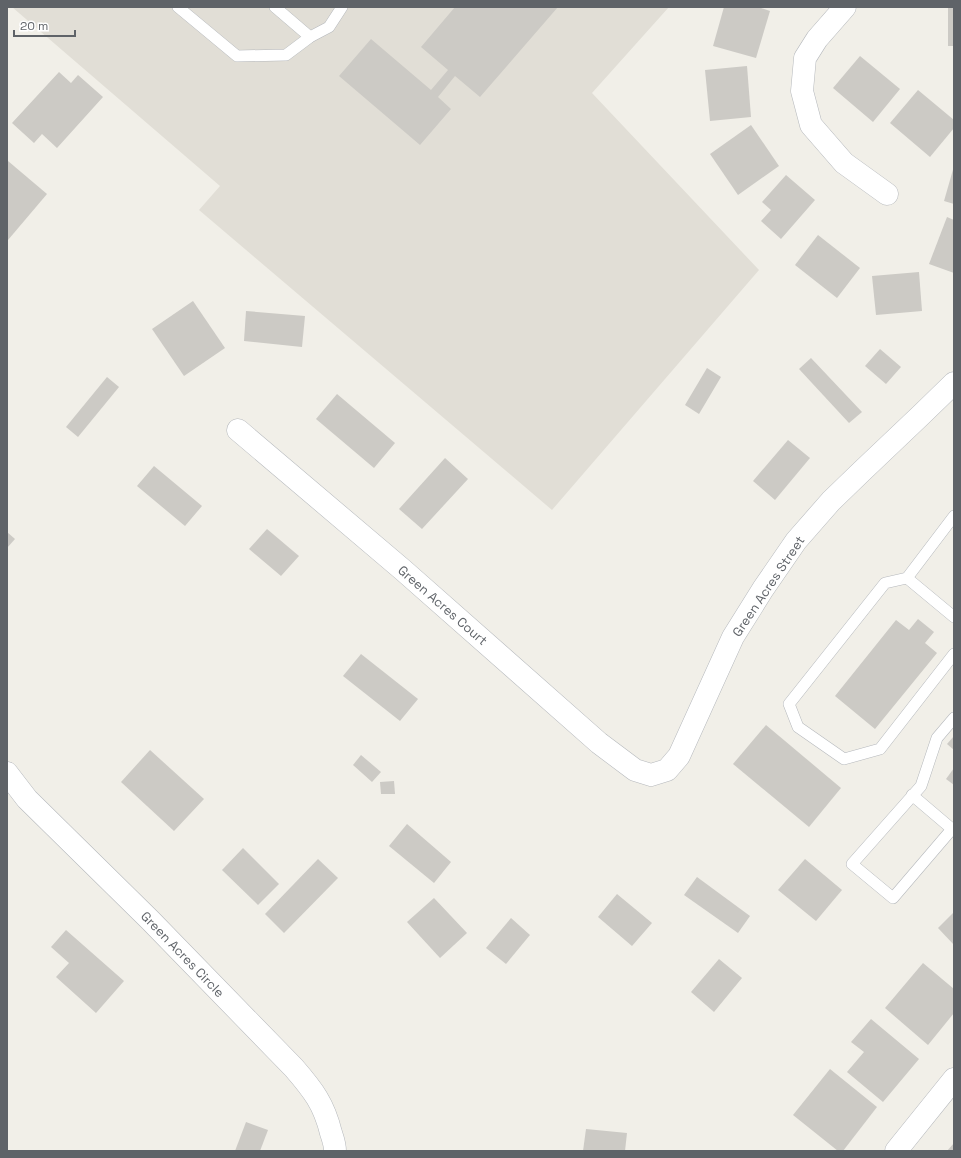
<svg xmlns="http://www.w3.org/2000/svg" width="961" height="1158" font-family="'Space Grotesk',sans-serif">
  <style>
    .education { fill: #e1ded6 }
    .building { fill: #cccac5 }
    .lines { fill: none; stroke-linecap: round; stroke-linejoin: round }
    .lane-casing { stroke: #b5b8bc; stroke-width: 12 }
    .street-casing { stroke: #b5b8bc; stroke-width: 23 }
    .lane { stroke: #fff; stroke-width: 11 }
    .street { stroke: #fff; stroke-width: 22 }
    .labels { text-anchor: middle; stroke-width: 3; stroke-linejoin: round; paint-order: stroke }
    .street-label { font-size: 13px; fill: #5f6368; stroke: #fff }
  </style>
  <rect width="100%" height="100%" fill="#f1efe8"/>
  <path class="education" d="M 12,7 L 669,7 L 592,93 L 759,270 L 552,510 L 199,210 L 220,186 Z"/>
  <g class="building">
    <path d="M 455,7 L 558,7 L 480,97 L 455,76 L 438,97 L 451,109 L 420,145 L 339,76 L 371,39 L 431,90 L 448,70 L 421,47 Z"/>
    <path d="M 724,7 L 758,7 L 770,11 L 756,58 L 713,46 Z"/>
    <rect x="948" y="7" width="6" height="39"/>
    <path d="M 860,56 L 900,89 L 873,122 L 833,88 Z"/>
    <path d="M 747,66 L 751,117 L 710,121 L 705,70 Z"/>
    <path d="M 59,72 L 71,83 L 78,75 L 103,97 L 57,148 L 42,134 L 34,143 L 12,123 Z"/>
    <path d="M 918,90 L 954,120 L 954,128 L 930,157 L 890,123 Z"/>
    <path d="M 751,125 L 779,166 L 738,195 L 710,154 Z"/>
    <path d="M 8,161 L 47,194 L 8,240 L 7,239 Z"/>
    <path d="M 954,166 L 954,204 L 944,201 Z"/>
    <path d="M 786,175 L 815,200 L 781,239 L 761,221 L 771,210 L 762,202 Z"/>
    <path d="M 947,217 L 954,220 L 954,273 L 929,264 Z"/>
    <path d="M 818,235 L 860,268 L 837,298 L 795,265 Z"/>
    <path d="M 919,272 L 922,311 L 876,315 L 872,276 Z"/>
    <path d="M 193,301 L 225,348 L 184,376 L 152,329 Z"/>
    <path d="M 246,311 L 305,316 L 302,347 L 244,341 Z"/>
    <path d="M 880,349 L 901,367 L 886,384 L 865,366 Z"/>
    <path d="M 811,358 L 862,412 L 849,423 L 799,369 Z"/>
    <path d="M 707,368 L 721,377 L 699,414 L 685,405 Z"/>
    <path d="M 107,377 L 119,387 L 78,437 L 66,427 Z"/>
    <path d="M 337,394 L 395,443 L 374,468 L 316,419 Z"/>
    <path d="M 788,440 L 810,458 L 775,500 L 753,481 Z"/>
    <path d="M 445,458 L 468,479 L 422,529 L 399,509 Z"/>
    <path d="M 154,466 L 202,506 L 185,526 L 137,486 Z"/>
    <path d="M 267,529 L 299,556 L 281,576 L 249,549 Z"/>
    <path d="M 7,532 L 15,539 L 7,548 Z"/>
    <path d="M 918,619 L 934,632 L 925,643 L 937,653 L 875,729 L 835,696 L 896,620 L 909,630 Z"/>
    <path d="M 361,654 L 418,699 L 400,721 L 343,676 Z"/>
    <path d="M 766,725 L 841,788 L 809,827 L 733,764 Z"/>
    <path d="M 954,736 L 954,750 L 947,744 Z"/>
    <path d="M 150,750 L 204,799 L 174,831 L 121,782 Z"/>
    <path d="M 361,755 L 381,772 L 372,782 L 353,765 Z"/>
    <path d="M 954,768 L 954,785 L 946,779 Z"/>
    <path d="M 394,781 L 395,794 L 381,794 L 380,782 Z"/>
    <path d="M 407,824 L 451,862 L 434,883 L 389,846 Z"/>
    <path d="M 243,848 L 279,884 L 258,905 L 222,870 Z"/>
    <path d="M 318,859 L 338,878 L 284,933 L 265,914 Z"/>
    <path d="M 805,859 L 842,890 L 816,921 L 778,890 Z"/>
    <path d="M 697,877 L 750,916 L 738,933 L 684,895 Z"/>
    <path d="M 617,894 L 652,923 L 632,946 L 598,917 Z"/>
    <path d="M 434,898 L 467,933 L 440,958 L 407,922 Z"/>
    <path d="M 954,912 L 954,945 L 938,928 Z"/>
    <path d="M 511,918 L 530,935 L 506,964 L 486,948 Z"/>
    <path d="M 66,930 L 124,981 L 96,1013 L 56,977 L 69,963 L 51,947 Z"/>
    <path d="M 719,959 L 742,978 L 714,1012 L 691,992 Z"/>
    <path d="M 923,963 L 954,989 L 954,1013 L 928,1045 L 885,1008 Z"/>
    <path d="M 871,1019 L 919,1059 L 883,1102 L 847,1072 L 864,1052 L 851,1042 Z"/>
    <path d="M 830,1069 L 877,1107 L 843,1151 L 838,1151 L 793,1115 Z"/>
    <path d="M 246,1122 L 268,1130 L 260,1151 L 235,1151 Z"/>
    <path d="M 586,1129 L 627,1133 L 625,1151 L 583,1151 Z"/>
    <path d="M 954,1143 L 954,1151 L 947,1151 Z"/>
  </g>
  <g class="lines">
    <defs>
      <g id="lane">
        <path d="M 178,7 L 237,56 L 286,55 L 310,37 L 329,27 L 342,7"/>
        <path d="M 275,7 L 310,37"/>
        <path d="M 954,516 L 907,578 L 885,583 L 789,704 L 798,727 L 844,759 L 880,749 L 954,654"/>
        <path d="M 907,578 L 954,617"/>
        <path d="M 912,795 L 952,829 L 893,898 L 852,864 L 921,786 L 937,738 L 954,718"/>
      </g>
      <g id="street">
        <path d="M 845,7 L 817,39 L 805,58 L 802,91 L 811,125 L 844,163 L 887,194"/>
        <path d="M 238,430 L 403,570 L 599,743 L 635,770 L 651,775 L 667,770 L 679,756 L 733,637 L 763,589 L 796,541 L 831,501 L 861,472 L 921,415 L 954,383"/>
        <path d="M 7,773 L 27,799 L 150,920 L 294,1068 C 313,1090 324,1104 331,1133 C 333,1139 335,1144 335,1151"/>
        <path d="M 896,1151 L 954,1079"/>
      </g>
    </defs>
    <use href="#lane" class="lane-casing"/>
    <use href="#street" class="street-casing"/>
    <use href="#lane" class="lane"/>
    <use href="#street" class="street"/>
  </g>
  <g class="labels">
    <g class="street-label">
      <text transform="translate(768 586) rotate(-56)" y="5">Green Acres Street</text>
      <text transform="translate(443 605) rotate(41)" y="5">Green Acres Court</text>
      <text transform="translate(183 954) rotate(46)" y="5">Green Acres Circle</text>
    </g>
  </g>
  <rect width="961" height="1158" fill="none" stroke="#5f6368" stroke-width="16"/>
  <path d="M14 30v6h61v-6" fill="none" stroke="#5f6368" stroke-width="2"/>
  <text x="20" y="30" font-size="12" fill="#5f6368" stroke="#ffffff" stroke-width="3" paint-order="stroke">20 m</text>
</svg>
